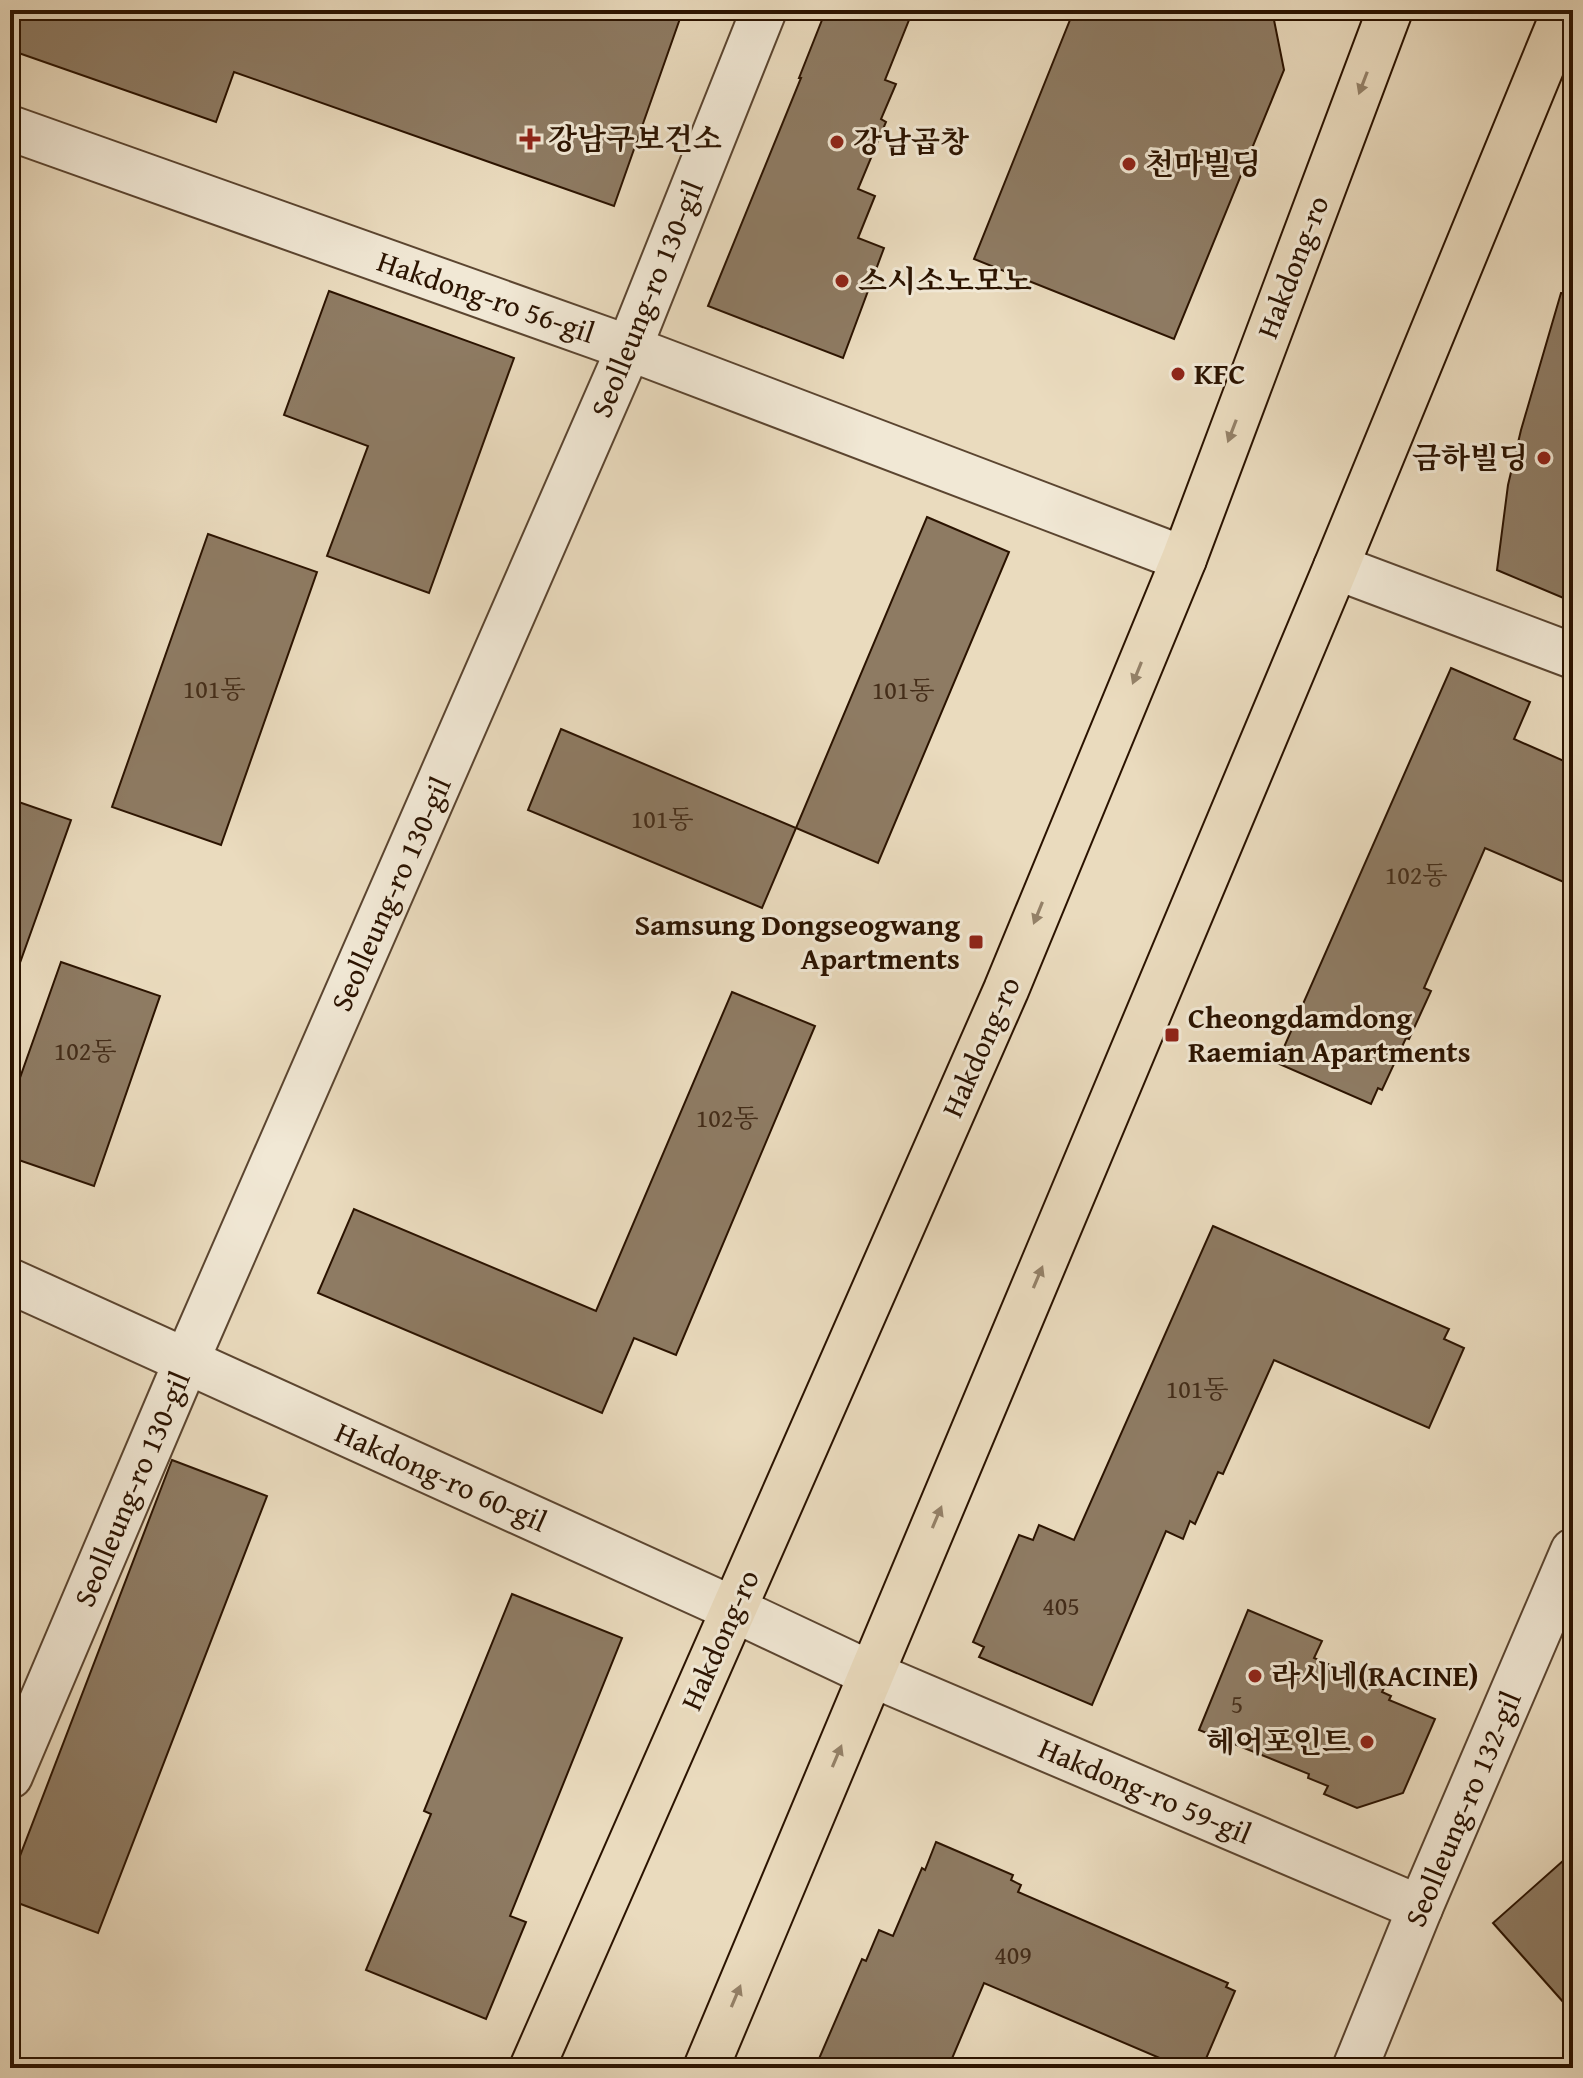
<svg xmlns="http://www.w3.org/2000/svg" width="1583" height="2078" font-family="'Gentium Book Plus','Noto Serif KR',serif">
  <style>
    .building { fill: #8e7b63; stroke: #2b1300; stroke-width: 2 }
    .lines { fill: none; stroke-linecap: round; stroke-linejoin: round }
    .minor-casing { stroke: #5b4530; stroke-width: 48 }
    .major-casing { stroke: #2b1300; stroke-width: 48 }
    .minor { stroke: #f1e8d5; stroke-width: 44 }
    .major { stroke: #eadbbe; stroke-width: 44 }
    .oneway { fill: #948168 }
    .poi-dot { fill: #8f2418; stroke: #f1e8d5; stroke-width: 3 }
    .labels { text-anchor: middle; stroke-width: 6; stroke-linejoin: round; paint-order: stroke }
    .number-label { font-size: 26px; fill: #442d19 }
    .poi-label { font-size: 30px; font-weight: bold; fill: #2b1300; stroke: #f1e8d5; text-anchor: start }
    .street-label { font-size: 30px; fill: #2b1300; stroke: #f1e8d5 }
  </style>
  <rect width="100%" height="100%" fill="#eadbbe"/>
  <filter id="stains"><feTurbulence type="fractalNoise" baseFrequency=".0025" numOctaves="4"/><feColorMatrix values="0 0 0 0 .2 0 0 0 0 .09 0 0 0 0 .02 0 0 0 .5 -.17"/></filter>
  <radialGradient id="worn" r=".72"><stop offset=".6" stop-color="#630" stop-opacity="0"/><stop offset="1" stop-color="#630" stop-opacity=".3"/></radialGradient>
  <g class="building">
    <path d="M 10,10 L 683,10 L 614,206 L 234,72 L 216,122 L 10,50 Z"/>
    <path d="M 826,10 L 913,10 L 885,80 L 896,84 L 881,119 L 886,122 L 858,189 L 875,196 L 858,238 L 884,248 L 843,358 L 708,306 L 801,78 L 799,78 Z"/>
    <path d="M 1074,10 L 1272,10 L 1284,70 L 1174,339 L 974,259 Z"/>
    <path d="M 329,291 L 514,358 L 429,593 L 327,556 L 368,446 L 284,415 Z"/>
    <path d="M 1561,293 L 1573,294 L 1573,602 L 1497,570 L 1508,485 L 1521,430 Z"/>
    <path d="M 927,517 L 1009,552 L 878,863 L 796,828 Z"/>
    <path d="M 208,534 L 317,572 L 221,845 L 112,807 Z"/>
    <path d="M 1451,668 L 1530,702 L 1514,739 L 1573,765 L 1573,886 L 1485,848 L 1424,988 L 1431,991 L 1409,1039 L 1406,1038 L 1382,1090 L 1378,1088 L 1371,1104 L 1277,1063 Z"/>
    <path d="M 561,729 L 796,828 L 762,908 L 528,810 Z"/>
    <path d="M 10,799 L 71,820 L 16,974 L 10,973 Z"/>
    <path d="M 61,962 L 160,996 L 94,1186 L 10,1157 L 10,1106 Z"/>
    <path d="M 732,992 L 815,1026 L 676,1355 L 634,1338 L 602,1413 L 318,1293 L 354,1209 L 596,1311 Z"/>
    <path d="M 1213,1226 L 1449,1329 L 1444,1339 L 1464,1348 L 1429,1428 L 1274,1360 L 1223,1474 L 1218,1472 L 1195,1524 L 1190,1521 L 1183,1539 L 1166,1531 L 1092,1705 L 979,1657 L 984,1647 L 973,1642 L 1019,1535 L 1033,1540 L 1039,1525 L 1074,1540 Z"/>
    <path d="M 172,1460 L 267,1496 L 98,1933 L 10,1900 L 10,1882 Z"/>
    <path d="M 512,1594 L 622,1638 L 510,1916 L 526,1922 L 486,2019 L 366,1970 L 431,1814 L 424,1811 Z"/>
    <path d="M 1248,1610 L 1322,1641 L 1314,1658 L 1384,1688 L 1382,1692 L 1391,1696 L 1389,1700 L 1435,1719 L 1403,1793 L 1357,1808 L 1324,1794 L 1328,1786 L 1308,1778 L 1309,1774 L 1199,1730 Z"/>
    <path d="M 936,1842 L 1013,1875 L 1011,1880 L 1021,1885 L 1018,1892 L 1228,1983 L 1226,1987 L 1235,1991 L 1202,2068 L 1183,2068 L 984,1983 L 948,2068 L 815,2068 L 862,1959 L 866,1961 L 879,1930 L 893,1936 L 922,1868 L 925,1870 Z"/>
    <path d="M 1573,1852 L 1573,2013 L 1493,1923 Z"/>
  </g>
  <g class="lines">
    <defs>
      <g id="minor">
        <path d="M 10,128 L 629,348 L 1184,559"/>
        <path d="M 1336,567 L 1573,656"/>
        <path d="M 10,1281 L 733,1609 L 871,1674 L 1420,1908"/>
        <path d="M 10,1776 L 186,1362 L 629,348 L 764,10"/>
        <path d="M 1355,2068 L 1420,1908 L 1573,1551"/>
      </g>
      <g id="major">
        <path d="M 532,2068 L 1006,990 L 1184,559 L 1390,10"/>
        <path d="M 706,2068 L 1336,567 L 1565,10"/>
      </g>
    </defs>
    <use href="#minor" class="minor-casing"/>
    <use href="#major" class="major-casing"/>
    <use href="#minor" class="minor"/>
    <use href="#major" class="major"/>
  </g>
  <defs><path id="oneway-solid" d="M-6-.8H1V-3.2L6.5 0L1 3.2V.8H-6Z" transform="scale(2)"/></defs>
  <g class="oneway">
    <use href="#oneway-solid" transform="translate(1363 83) rotate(111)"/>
    <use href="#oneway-solid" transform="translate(1232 431) rotate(111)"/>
    <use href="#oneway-solid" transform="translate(1137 673) rotate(112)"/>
    <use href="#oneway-solid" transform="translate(1038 913) rotate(112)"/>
    <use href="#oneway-solid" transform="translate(1038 1277) rotate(-67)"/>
    <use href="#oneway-solid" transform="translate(937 1517) rotate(-67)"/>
    <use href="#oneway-solid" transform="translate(837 1756) rotate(-67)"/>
    <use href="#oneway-solid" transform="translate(736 1996) rotate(-67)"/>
  </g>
  <g class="poi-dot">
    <path d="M526 127h8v8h8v8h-8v8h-8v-8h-8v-8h8z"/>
    <circle cx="837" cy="142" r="8"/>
    <circle cx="1129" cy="164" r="8"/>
    <circle cx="842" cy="281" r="8"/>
    <circle cx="1178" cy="374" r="8"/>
    <circle cx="1544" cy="458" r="8"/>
    <rect x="968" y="934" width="16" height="16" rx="4"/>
    <rect x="1164" y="1027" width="16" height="16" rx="4"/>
    <circle cx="1255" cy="1676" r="8"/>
    <circle cx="1367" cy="1742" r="8"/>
  </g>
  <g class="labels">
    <g class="number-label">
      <text x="214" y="698">101동</text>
      <text x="903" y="699">101동</text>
      <text x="662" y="828">101동</text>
      <text x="1416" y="884">102동</text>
      <text x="85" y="1060">102동</text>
      <text x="727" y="1127">102동</text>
      <text x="1197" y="1398">101동</text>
      <text x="1061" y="1615">405</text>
      <text x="1237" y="1713">5</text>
      <text x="1013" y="1964">409</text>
    </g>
    <g class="poi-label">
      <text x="548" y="149">강남구보건소</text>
      <text x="853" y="152">강남곱창</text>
      <text x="1145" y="174">천마빌딩</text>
      <text x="858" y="291">스시소노모노</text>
      <text x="1194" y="384">KFC</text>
      <text x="1528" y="468" text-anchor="end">금하빌딩</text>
      <text x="960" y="935" text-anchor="end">Samsung Dongseogwang<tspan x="960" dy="34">Apartments</tspan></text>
      <text x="1188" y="1028">Cheongdamdong<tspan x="1188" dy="34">Raemian Apartments</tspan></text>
      <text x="1271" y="1686">라시네(RACINE)</text>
      <text x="1351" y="1752" text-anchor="end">헤어포인트</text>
    </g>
    <g class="street-label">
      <text transform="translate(1293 267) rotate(-69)" y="10">Hakdong-ro</text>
      <text transform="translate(486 297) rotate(19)" y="10">Hakdong-ro 56-gil</text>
      <text transform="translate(647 299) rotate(-68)" y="10">Seolleung-ro 130-gil</text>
      <text transform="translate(391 894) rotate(-66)" y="10">Seolleung-ro 130-gil</text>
      <text transform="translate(981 1047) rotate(-66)" y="10">Hakdong-ro</text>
      <text transform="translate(441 1477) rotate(24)" y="10">Hakdong-ro 60-gil</text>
      <text transform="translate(132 1489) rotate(-67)" y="10">Seolleung-ro 130-gil</text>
      <text transform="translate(720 1640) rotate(-66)" y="10">Hakdong-ro</text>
      <text transform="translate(1145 1791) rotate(23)" y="10">Hakdong-ro 59-gil</text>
      <text transform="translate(1463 1809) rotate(-67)" y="10">Seolleung-ro 132-gil</text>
    </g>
  </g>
  <rect width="1583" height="2078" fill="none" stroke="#eadbbe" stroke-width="40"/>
  <rect x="12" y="12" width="1559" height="2054" fill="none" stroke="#2b1300" stroke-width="4"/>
  <rect x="20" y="20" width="1543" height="2038" fill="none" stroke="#2b1300" stroke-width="2"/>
  <rect width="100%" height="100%" filter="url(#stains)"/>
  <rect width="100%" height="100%" fill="url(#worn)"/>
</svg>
